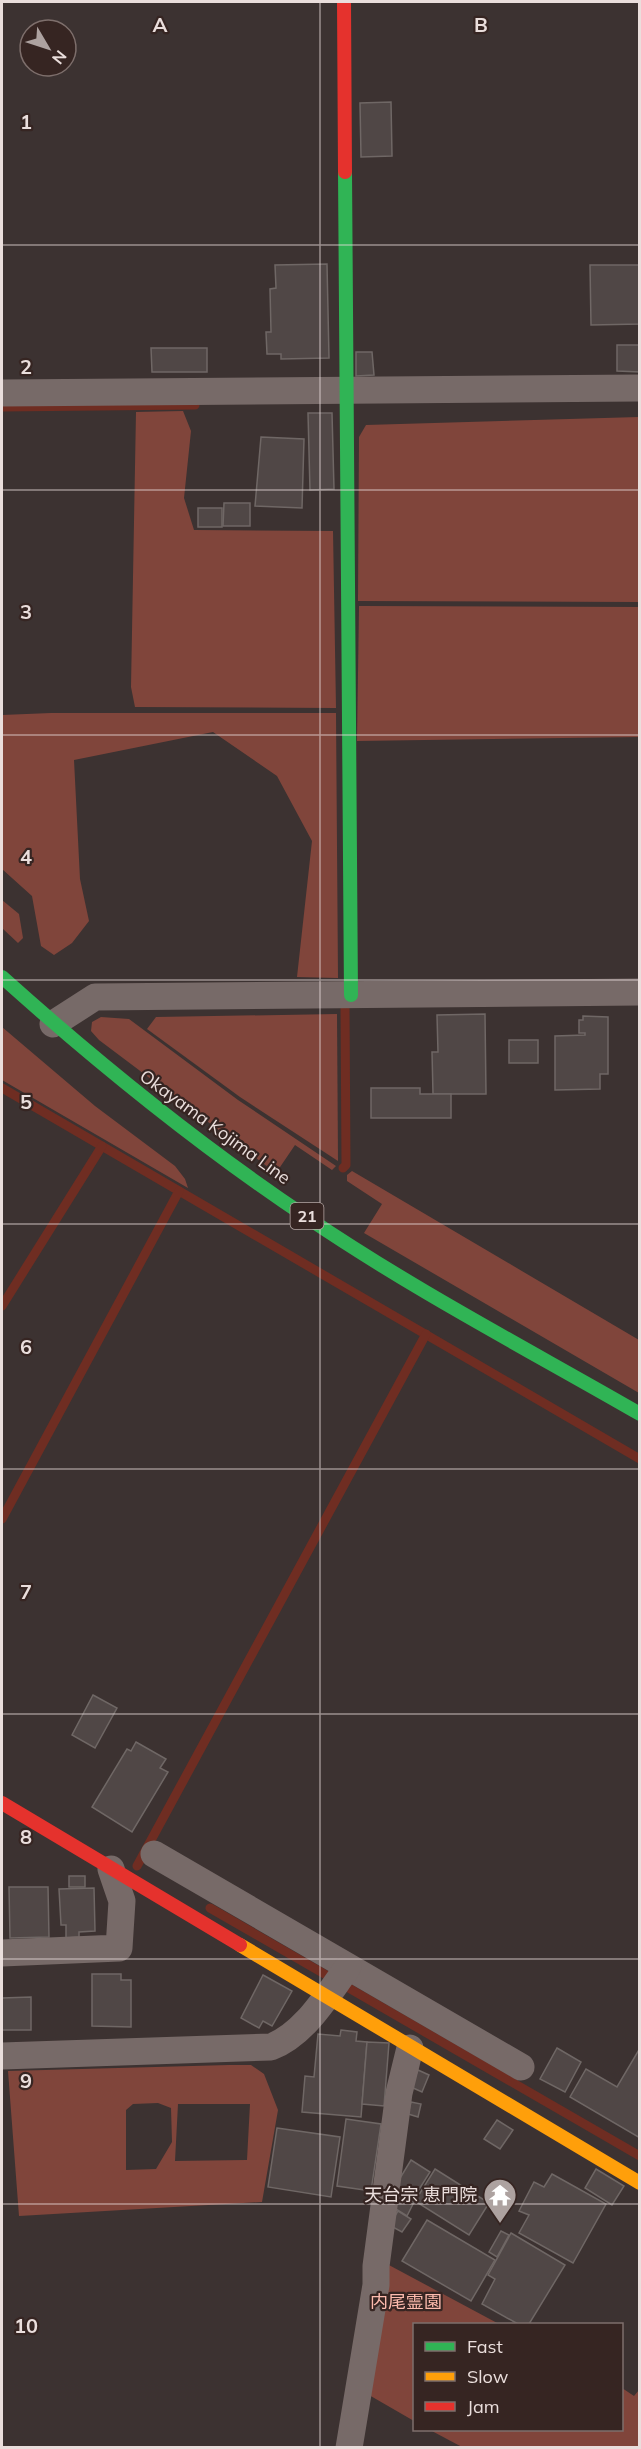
<svg xmlns="http://www.w3.org/2000/svg" width="641" height="2449" font-family="Mulish,'Noto Sans JP',sans-serif">
  <style>
    .green { fill: #80453b; fill-rule: evenodd }
    .lines { fill: none; stroke-linecap: round; stroke-linejoin: round }
    .stream { stroke: #6f2d22; stroke-width: 9 }
    .building { fill: #504746; stroke: #6f6765; stroke-width: 1.5 }
    .street { stroke: #776a68; stroke-width: 27 }
    .fast { stroke: #30b455; stroke-width: 14 }
    .slow { stroke: #ff9f0a; stroke-width: 14 }
    .jam { stroke: #e5322d; stroke-width: 14 }
    .grid { fill: none; stroke: #eadedc; stroke-width: 1.5; stroke-opacity: 0.55 }
    .labels { text-anchor: middle; stroke-width: 4.5; stroke-linejoin: round; paint-order: stroke }
    .shield { fill: #362522; stroke: #b4a6a4; stroke-width: 1.5 }
    .shield-label { font-size: 16px; font-weight: bold; fill: #eadedc }
    .street-label { font-size: 18px; fill: #eadedc; stroke: #362522 }
    .poi-label { font-size: 18px; fill: #eadedc; stroke: #362522; text-anchor: end }
    .park-label { font-size: 18px; fill: #fdbbae; stroke: #362522 }
    .grid-label { font-size: 20px; text-anchor: middle; font-weight: bold; fill: #eadedc; stroke: #362522; stroke-width: 4.5; stroke-linejoin: round; paint-order: stroke }
  </style>
  <rect width="100%" height="100%" fill="#3c3231"/>
  <g class="green">
    <path d="M 183,411 L 191,431 L 184,498 L 194,530 L 333,531 L 336,708 L 135,707 L 131,687 L 136,412 Z"/>
    <path d="M 639,417 L 639,602 L 358,601 L 359,437 L 366,425 Z"/>
    <path d="M 359,606 L 639,607 L 639,737 L 357,741 Z"/>
    <path d="M 51,713 L 336,713 L 338,978 L 297,977 L 312,841 L 277,776 L 213,732 L 74,760 L 80,879 L 89,921 L 72,943 L 54,955 L 41,946 L 32,896 L 2,869 L 2,715 Z"/>
    <path d="M 2,900 L 19,914 L 23,938 L 18,943 L 2,928 Z"/>
    <path d="M 337,1014 L 338,1161 L 240,1097 L 147,1029 L 156,1017 Z"/>
    <path d="M 101,1017 L 129,1019 L 238,1100 L 336,1166 L 332,1170 L 295,1145 L 276,1173 L 99,1040 L 91,1031 L 92,1022 Z"/>
    <path d="M 2,1027 L 95,1106 L 175,1166 L 185,1179 L 188,1188 L 2,1080 Z"/>
    <path d="M 352,1171 L 639,1340 L 639,1393 L 364,1233 L 382,1204 L 347,1181 L 347,1175 Z"/>
    <path d="M 229,2065 L 251,2065 L 264,2074 L 278,2110 L 262,2202 L 19,2216 L 8,2071 ZM 158,2103 L 171,2108 L 172,2142 L 156,2169 L 126,2170 L 126,2110 L 133,2104 ZM 178,2104 L 250,2104 L 247,2160 L 175,2161 Z"/>
    <path d="M 387,2264 L 499,2324 L 414,2324 L 414,2421 L 369,2395 Z"/>
    <path d="M 622,2388 L 634,2396 L 639,2390 L 639,2447 L 462,2447 L 430,2430 L 622,2430 Z"/>
  </g>
  <g class="lines">
    <g class="stream">
      <path d="M 2,407 L 195,405"/>
      <path d="M 2,1088 L 640,1459"/>
      <path d="M 343,1168 L 346,1165 L 345,1004"/>
      <path d="M 2,1306 L 102,1146"/>
      <path d="M 2,1519 L 179,1191"/>
      <path d="M 137,1866 L 426,1334"/>
      <path d="M 210,1908 L 640,2156"/>
    </g>
  </g>
  <g class="building">
    <path d="M 391,102 L 392,156 L 361,157 L 360,103 Z"/>
    <path d="M 327,264 L 329,358 L 281,359 L 281,354 L 267,354 L 266,332 L 271,332 L 270,289 L 276,288 L 275,265 Z"/>
    <path d="M 590,265 L 639,265 L 640,324 L 591,325 Z"/>
    <path d="M 617,345 L 640,345 L 640,372 L 617,371 Z"/>
    <path d="M 151,348 L 207,348 L 207,372 L 152,372 Z"/>
    <path d="M 356,352 L 372,352 L 374,375 L 356,376 Z"/>
    <path d="M 308,413 L 332,413 L 334,489 L 310,490 Z"/>
    <path d="M 261,437 L 304,439 L 302,508 L 255,506 Z"/>
    <path d="M 224,503 L 250,503 L 250,526 L 223,526 Z"/>
    <rect x="198" y="508" width="24" height="19"/>
    <path d="M 485,1014 L 486,1094 L 433,1094 L 432,1052 L 438,1052 L 437,1015 Z"/>
    <path d="M 583,1016 L 608,1017 L 608,1074 L 600,1074 L 600,1089 L 555,1090 L 555,1036 L 585,1035 L 585,1033 L 579,1033 L 579,1020 L 583,1020 Z"/>
    <rect x="509" y="1040" width="29" height="23"/>
    <path d="M 371,1088 L 420,1088 L 420,1094 L 451,1094 L 451,1118 L 371,1118 Z"/>
    <path d="M 93,1695 L 117,1708 L 95,1748 L 72,1735 Z"/>
    <path d="M 136,1742 L 166,1759 L 160,1768 L 168,1772 L 132,1832 L 92,1807 L 127,1749 L 131,1751 Z"/>
    <rect x="69" y="1876" width="16" height="11"/>
    <path d="M 9,1887 L 48,1887 L 49,1937 L 10,1938 Z"/>
    <path d="M 94,1888 L 95,1931 L 79,1932 L 79,1937 L 66,1938 L 66,1925 L 61,1925 L 59,1889 Z"/>
    <path d="M 92,1974 L 121,1974 L 121,1980 L 131,1980 L 131,2027 L 92,2026 Z"/>
    <path d="M 263,1975 L 292,1991 L 272,2026 L 263,2021 L 259,2028 L 241,2018 Z"/>
    <path d="M 31,1997 L 31,2030 L 2,2030 L 2,1998 Z"/>
    <path d="M 341,2030 L 357,2032 L 356,2041 L 367,2042 L 361,2117 L 302,2112 L 305,2076 L 314,2077 L 318,2034 L 340,2036 Z"/>
    <path d="M 367,2042 L 389,2043 L 384,2106 L 362,2104 Z"/>
    <path d="M 557,2048 L 581,2062 L 565,2092 L 540,2079 Z"/>
    <path d="M 640,2048 L 640,2138 L 570,2097 L 586,2069 L 617,2087 Z"/>
    <path d="M 418,2070 L 429,2075 L 422,2092 L 411,2087 Z"/>
    <path d="M 411,2102 L 421,2104 L 418,2117 L 408,2114 Z"/>
    <path d="M 346,2119 L 381,2124 L 371,2191 L 337,2186 Z"/>
    <path d="M 497,2120 L 513,2130 L 500,2149 L 484,2139 Z"/>
    <path d="M 277,2128 L 340,2137 L 331,2197 L 268,2187 Z"/>
    <path d="M 411,2160 L 430,2172 L 413,2199 L 394,2188 Z"/>
    <path d="M 435,2169 L 489,2203 L 469,2235 L 415,2201 Z"/>
    <path d="M 596,2169 L 624,2186 L 612,2205 L 585,2188 Z"/>
    <path d="M 552,2174 L 606,2204 L 573,2263 L 519,2233 L 529,2215 L 519,2211 L 534,2182 L 544,2187 Z"/>
    <path d="M 399,2193 L 414,2202 L 407,2216 L 391,2206 Z"/>
    <path d="M 398,2211 L 411,2219 L 402,2232 L 389,2225 Z"/>
    <path d="M 427,2220 L 495,2260 L 471,2301 L 402,2261 Z"/>
    <path d="M 501,2231 L 509,2235 L 497,2257 L 489,2252 Z"/>
    <path d="M 511,2233 L 565,2265 L 529,2324 L 518,2324 L 482,2304 L 495,2279 L 488,2275 Z"/>
  </g>
  <g class="lines">
    <g class="street">
      <path d="M 2,393 L 640,388"/>
      <path d="M 53,1024 L 95,997 L 640,992"/>
      <path d="M 154,1854 L 521,2067"/>
      <path d="M 2,1953 L 119,1948 L 122,1901 L 111,1869"/>
      <path d="M 2,2056 L 271,2047 C 305,2034 327,1995 348,1967"/>
      <path d="M 349,2448 L 376,2285 L 376,2266 L 399,2093 L 410,2048"/>
    </g>
    <g class="fast">
      <path d="M 345,172 L 351,995"/>
      <path d="M 2,977 C 99,1064 200,1146 308,1218 C 414,1290 529,1350 640,1414"/>
    </g>
    <path class="slow" d="M 240,1945 L 640,2183"/>
    <g class="jam">
      <path d="M 344,2 L 345,172"/>
      <path d="M 2,1803 L 240,1945"/>
    </g>
  </g>
  <path class="grid" d="M 320,2 L 320,2448M 2,245 L 640,245M 2,490 L 640,490M 2,735 L 640,735M 2,980 L 640,980M 2,1224 L 640,1224M 2,1469 L 640,1469M 2,1714 L 640,1714M 2,1959 L 640,1959M 2,2204 L 640,2204"/>
  <defs>
    <symbol id="temple-pin" viewBox="-11 -11 22 30"><path d="M0 17L-7.5 6A9.5 9.5 0 1 1 7.5 6Z" fill="#ada2a0" stroke="#362522"/><path d="M0-6L5-2H3V0L6.5 2.5H4V6H1.5V3h-3V6H-4V2.5H-6.5L-3 0V-2H-5Z" fill="#fff"/></symbol>
  </defs>
  <g fill-rule="evenodd">
    <use href="#temple-pin" x="481" y="2176" width="38" height="52"/>
  </g>
  <g class="labels">
    <rect class="shield" x="290.5" y="1203" width="33" height="26" rx="4.5"/>
    <g class="shield-label">
      <text x="307" y="1222">21</text>
    </g>
    <g class="street-label">
      <text transform="translate(215 1127) rotate(36)" y="6">Okayama Kojima Line</text>
    </g>
    <g class="poi-label">
      <text x="477" y="2201">天台宗 恵門院</text>
    </g>
    <g class="park-label">
      <text x="406" y="2308">内尾霊園</text>
    </g>
  </g>
  <g class="grid-label">
    <text x="160" y="32">A</text>
    <text x="481" y="32">B</text>
    <text x="26" y="129">1</text>
    <text x="26" y="374">2</text>
    <text x="26" y="619">3</text>
    <text x="26" y="864">4</text>
    <text x="26" y="1109">5</text>
    <text x="26" y="1354">6</text>
    <text x="26" y="1599">7</text>
    <text x="26" y="1844">8</text>
    <text x="26" y="2088">9</text>
    <text x="26" y="2333">10</text>
  </g>
  <rect width="641" height="2449" fill="none" stroke="#eadedc" stroke-width="6"/>
  <rect x="413" y="2323" width="210" height="108" fill="#362522" stroke="#7e6f6c" stroke-width="1.5"/>
  <rect x="425" y="2342" width="30" height="9" fill="#30b455" stroke="#7e6f6c" stroke-width="1.5"/>
  <text x="467" y="2353" font-size="18" fill="#eadedc">Fast</text>
  <rect x="425" y="2372" width="30" height="9" fill="#ff9f0a" stroke="#7e6f6c" stroke-width="1.5"/>
  <text x="467" y="2383" font-size="18" fill="#eadedc">Slow</text>
  <rect x="425" y="2402" width="30" height="9" fill="#e5322d" stroke="#7e6f6c" stroke-width="1.5"/>
  <text x="467" y="2413" font-size="18" fill="#eadedc">Jam</text>
  <g transform="translate(48 48) rotate(129)"><circle r="28" fill="#362522" stroke="#7e6f6c" stroke-width="1.5"/>
  <path d="M0-4.5L10 22L0 15L-10 22Z" fill="#ada2a0"/>
  <text y="-9" font-size="16" font-weight="bold" text-anchor="middle" fill="#eadedc">N</text>
  </g>
</svg>
